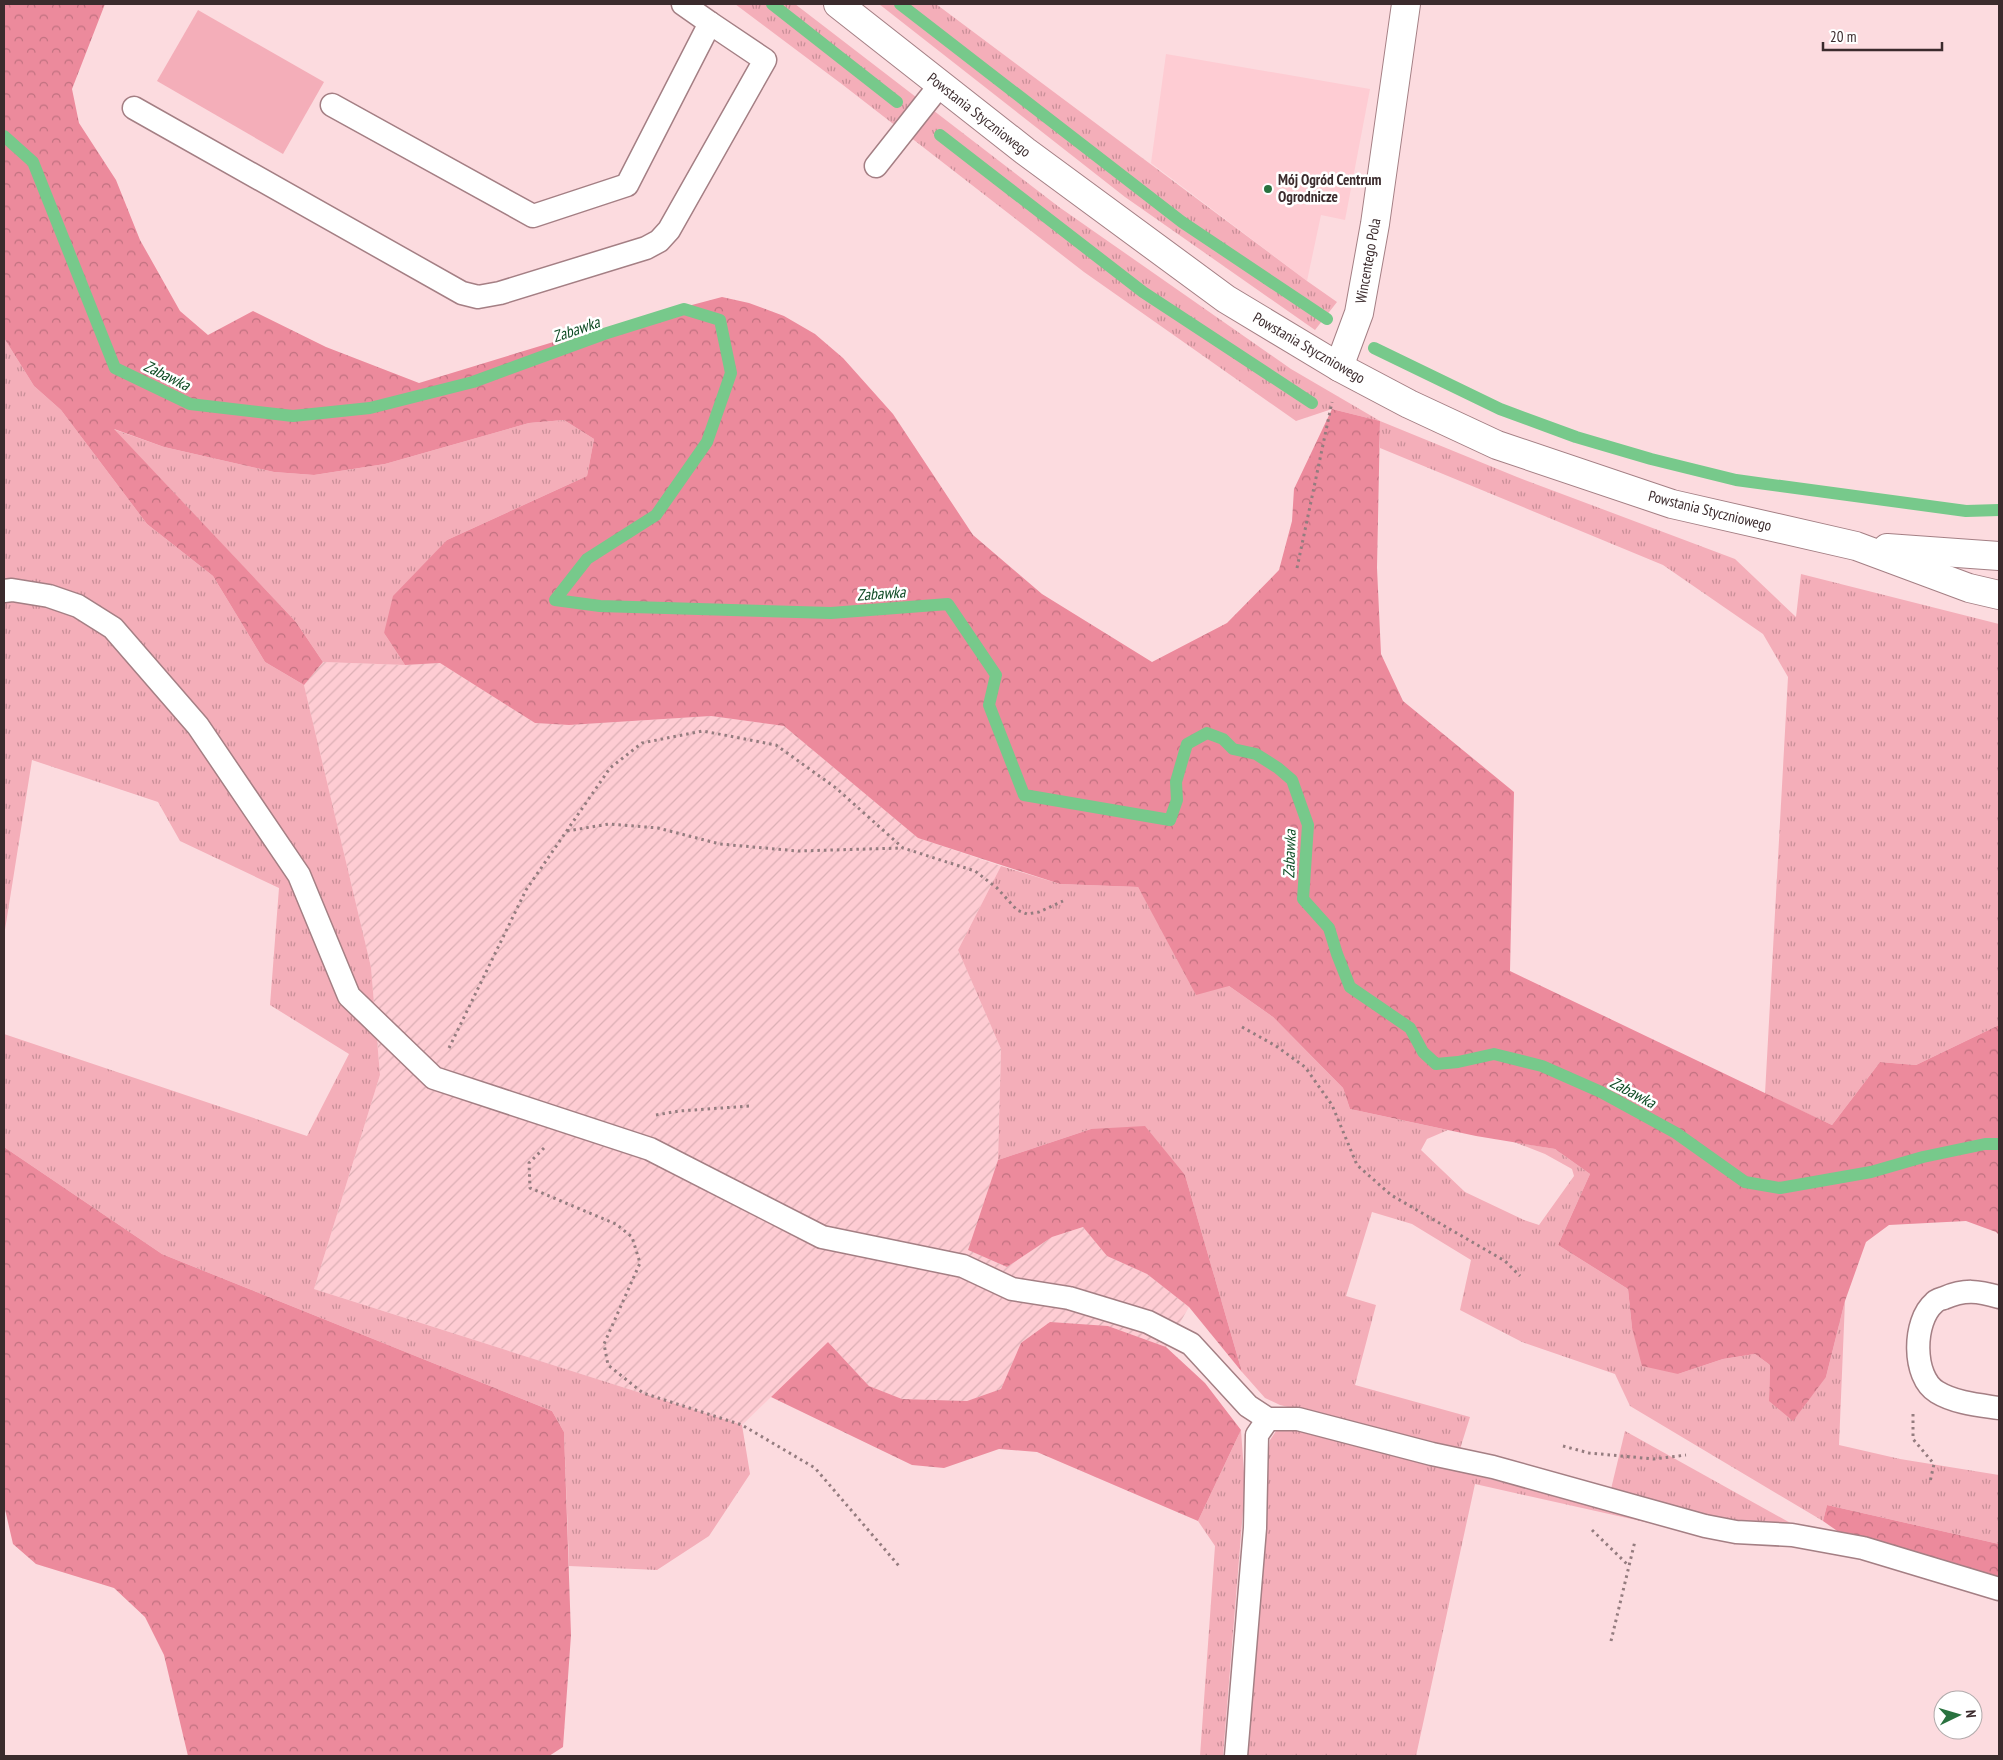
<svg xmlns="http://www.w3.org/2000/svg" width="2003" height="1760" font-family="'PT Sans Narrow',sans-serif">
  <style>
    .built { fill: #feccd3 }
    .industrial { fill: url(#industrial-furrows) }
    .grass { fill: url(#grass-tufts) }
    .forest { fill: url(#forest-crowns) }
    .pitch { fill: #f4aeb9 }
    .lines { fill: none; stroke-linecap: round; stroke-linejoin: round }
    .stream { stroke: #77c98b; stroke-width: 12 }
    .lane-casing { stroke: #a47f84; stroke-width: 25 }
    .street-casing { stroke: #a47f84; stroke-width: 30 }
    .secondary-casing { stroke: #a47f84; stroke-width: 30 }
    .path { stroke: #947c7f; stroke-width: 3; stroke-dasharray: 2.5 4; stroke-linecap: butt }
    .lane { stroke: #fff; stroke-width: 22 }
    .street { stroke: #fff; stroke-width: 28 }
    .secondary { stroke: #fff; stroke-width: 28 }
    .poi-dot { fill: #29723f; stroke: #fff; stroke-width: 2 }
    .labels { text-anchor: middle; stroke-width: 5; stroke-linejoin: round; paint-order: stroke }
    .street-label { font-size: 15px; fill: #3b2b2d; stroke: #fff }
    .poi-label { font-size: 15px; font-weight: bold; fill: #3b2b2d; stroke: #fff; text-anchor: start }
    .water-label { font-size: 16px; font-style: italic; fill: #0e4b24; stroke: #fff }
  </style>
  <defs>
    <pattern id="industrial-furrows" width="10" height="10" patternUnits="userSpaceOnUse" patternTransform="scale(1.25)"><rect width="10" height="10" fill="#feccd3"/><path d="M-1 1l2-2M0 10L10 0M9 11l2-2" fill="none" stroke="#dbafb5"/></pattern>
    <pattern id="grass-tufts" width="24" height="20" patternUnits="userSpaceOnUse" patternTransform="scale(1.25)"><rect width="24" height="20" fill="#f4aeb9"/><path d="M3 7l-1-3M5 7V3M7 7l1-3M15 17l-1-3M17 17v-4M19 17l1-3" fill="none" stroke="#c78e97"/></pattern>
    <pattern id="forest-crowns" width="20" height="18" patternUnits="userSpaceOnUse" patternTransform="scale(1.25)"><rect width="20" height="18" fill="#ec8a9c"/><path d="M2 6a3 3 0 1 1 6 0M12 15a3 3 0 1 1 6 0" fill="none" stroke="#c07180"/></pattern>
  </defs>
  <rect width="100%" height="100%" fill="#fcdbdf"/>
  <path class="built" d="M 1166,54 L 1370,89 L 1345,220 L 1321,215 L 1307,281 L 1151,163 Z"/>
  <path class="industrial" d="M 323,662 L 405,665 L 440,663 L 535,723 L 569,725 L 711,716 L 784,726 L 918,838 L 1001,866 L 958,950 L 1001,1049 L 998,1160 L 968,1250 L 1007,1267 L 1052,1237 L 1083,1227 L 1107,1256 L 1147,1274 L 1189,1307 L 1166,1347 L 1108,1326 L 1021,1343 L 1001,1389 L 967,1401 L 902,1399 L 869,1386 L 828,1342 L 742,1425 L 314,1289 L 380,1075 L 371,967 L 304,685 Z"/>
  <g class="grass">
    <path d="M 735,4 L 795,4 L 1059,207 L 1291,369 L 1380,421 L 1517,477 L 1735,559 L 1796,617 L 1801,574 L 1999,624 L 1999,1025 L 1916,1065 L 1880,1062 L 1832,1125 L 1765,1094 L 1788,677 L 1763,634 L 1663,565 L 1380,448 L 1380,421 L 1332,409 L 1296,421 L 1084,272 L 843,85 Z"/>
    <path d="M 879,4 L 936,4 L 1307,281 L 1337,302 L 1315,330 L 1125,197 Z"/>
    <path d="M 4,338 L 34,386 L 61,410 L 147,524 L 213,576 L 265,662 L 304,685 L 371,967 L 380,1075 L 314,1289 L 742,1425 L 750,1474 L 709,1536 L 657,1570 L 569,1566 L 564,1432 L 552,1411 L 162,1254 L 4,1147 L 4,1034 L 307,1136 L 349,1054 L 270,1005 L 279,888 L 180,841 L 158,802 L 32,760 L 4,936 Z"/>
    <path d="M 564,420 L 594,439 L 587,476 L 447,540 L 384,633 L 405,665 L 323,662 L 296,622 L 113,429 L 164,447 L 274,472 L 314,475 L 385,464 L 529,423 Z"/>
    <path d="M 1001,866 L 1060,884 L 1138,887 L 1156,919 L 1229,986 L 1273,1017 L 1343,1088 L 1350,1109 L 1448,1130 L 1427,1139 L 1421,1150 L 1465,1192 L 1524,1220 L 1539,1225 L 1574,1176 L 1572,1169 L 1545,1154 L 1514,1142 L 1555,1149 L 1590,1174 L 1558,1245 L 1628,1289 L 1632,1328 L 1678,1374 L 1723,1359 L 1755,1354 L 1770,1365 L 1769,1401 L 1826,1377 L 1845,1301 L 1839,1445 L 1900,1459 L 1999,1475 L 1999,1544 L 1827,1505 L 1823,1521 L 1630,1406 L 1615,1374 L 1522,1342 L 1460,1310 L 1471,1260 L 1412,1224 L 1372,1212 L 1346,1296 L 1376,1305 L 1355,1385 L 1470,1417 L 1460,1449 L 1323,1416 L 1280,1405 L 1265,1398 L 1242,1372 L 1185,1175 L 1091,1129 L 998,1160 L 1001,1049 L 958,950 Z"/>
    <path d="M 1291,1428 L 1748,1545 L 1475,1484 L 1416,1756 L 1248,1756 L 1264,1489 L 1270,1440 L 1276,1431 Z"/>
    <path d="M 1241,1430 L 1245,1486 L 1223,1756 L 1200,1756 L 1215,1546 L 1198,1521 Z"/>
    <path d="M 1625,1431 L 1794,1525 L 1733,1523 L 1611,1489 Z"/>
  </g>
  <g class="forest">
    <path d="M 4,4 L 105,4 L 72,89 L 79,123 L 116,180 L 140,240 L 180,311 L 208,335 L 253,311 L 326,347 L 419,383 L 560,340 L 722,297 L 749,303 L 784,316 L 815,334 L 843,358 L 893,414 L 973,535 L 1042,594 L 1152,662 L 1227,623 L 1279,570 L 1292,521 L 1294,489 L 1332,409 L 1380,421 L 1377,568 L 1381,654 L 1403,701 L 1514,792 L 1510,971 L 1832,1125 L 1880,1062 L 1916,1065 L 1999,1025 L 1999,1235 L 1996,1232 L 1966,1221 L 1889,1225 L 1866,1242 L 1845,1301 L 1826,1377 L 1793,1421 L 1769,1401 L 1770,1365 L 1755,1354 L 1723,1359 L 1678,1374 L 1642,1366 L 1632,1328 L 1628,1289 L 1558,1245 L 1590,1174 L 1555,1149 L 1476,1136 L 1350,1109 L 1343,1088 L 1273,1017 L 1229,986 L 1196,995 L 1138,887 L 1060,884 L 918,838 L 784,726 L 711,716 L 569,725 L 535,723 L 440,663 L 405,665 L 384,633 L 393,596 L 447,540 L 587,476 L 594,439 L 564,420 L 529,423 L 385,464 L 314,475 L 274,472 L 164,447 L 114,429 L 296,622 L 323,662 L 304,685 L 265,662 L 213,576 L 147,524 L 61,410 L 34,386 L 4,338 Z"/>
    <path d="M 1145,1126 L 1185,1175 L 1242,1372 L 1189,1307 L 1147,1274 L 1107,1256 L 1083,1227 L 1052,1237 L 1007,1267 L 968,1250 L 998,1160 L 1091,1129 Z"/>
    <path d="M 4,1147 L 162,1254 L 552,1411 L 564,1432 L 571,1635 L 563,1747 L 549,1756 L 188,1756 L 164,1655 L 145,1617 L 114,1588 L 36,1564 L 13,1544 L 4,1505 Z"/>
    <path d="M 1050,1322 L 1108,1326 L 1166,1347 L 1205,1383 L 1241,1430 L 1198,1521 L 1037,1452 L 999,1449 L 944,1468 L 912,1465 L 771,1397 L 828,1342 L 869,1386 L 902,1399 L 967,1401 L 1001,1389 L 1021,1343 Z"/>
    <path d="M 1827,1505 L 1999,1544 L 1999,1580 L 1843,1535 L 1823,1521 Z"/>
  </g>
  <path class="pitch" d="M 198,10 L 324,82 L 283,154 L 157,81 Z"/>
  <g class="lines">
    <g class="stream">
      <path d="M 772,4 L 897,102"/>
      <path d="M 900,4 L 1182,222 L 1327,319"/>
      <path d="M 940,135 L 1143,292 L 1312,403"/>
      <path d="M 4,136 L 33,162 L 115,368 L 190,404 L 293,416 L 370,408 L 473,382 L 604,334 L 684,309 L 720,320 L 731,373 L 707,442 L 656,515 L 587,559 L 555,600 L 600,606 L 831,613 L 948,604 L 996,675 L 989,705 L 1024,795 L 1170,820 L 1177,800 L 1176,782 L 1187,744 L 1207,733 L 1223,739 L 1233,749 L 1256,754 L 1278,768 L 1292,780 L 1308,825 L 1303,899 L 1329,928 L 1337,954 L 1350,987 L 1410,1028 L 1423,1052 L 1436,1064 L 1458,1062 L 1494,1054 L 1542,1066 L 1601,1092 L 1676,1133 L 1745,1182 L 1780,1188 L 1871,1172 L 1923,1157 L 1985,1144 L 1999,1144"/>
      <path d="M 1374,348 L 1500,409 L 1576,437 L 1651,459 L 1736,480 L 1966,511 L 1999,510"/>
    </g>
    <defs>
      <g id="lane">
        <path d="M 332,105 L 533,216 L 627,185 L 710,23 L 683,4"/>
        <path d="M 134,108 L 462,293 L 478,297 L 500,293 L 646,248 L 659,241 L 669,230 L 765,60 L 710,23"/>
        <path d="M 876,166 L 940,85"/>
        <path d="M 4,591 L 12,590 L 49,596 L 78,606 L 113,628 L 198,726 L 299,875 L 349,996 L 434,1078 L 650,1149 L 822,1237 L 963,1266 L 1012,1289 L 1069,1298 L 1148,1322 L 1191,1344 L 1248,1406 L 1268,1419 L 1298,1419 L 1432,1454 L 1493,1467 L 1705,1526 L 1736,1532 L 1792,1535 L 1863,1548 L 1999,1589"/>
        <path d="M 1999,1297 C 1978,1291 1965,1289 1944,1298 C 1941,1299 1936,1300 1934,1303 C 1913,1321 1912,1377 1937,1392 C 1955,1403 1979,1405 1999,1408"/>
        <path d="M 1236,1756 L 1255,1528 L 1257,1435 L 1268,1419"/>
      </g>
      <path id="street" d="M 1339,367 L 1359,313 L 1375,224 L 1406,4"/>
      <g id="secondary">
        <path d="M 838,4 L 1025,151 L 1226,299 L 1339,367 L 1409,404 L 1497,445 L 1672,504 L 1856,546 L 1969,588 L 1999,595"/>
        <path d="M 1887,548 L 1999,556"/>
      </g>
    </defs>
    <use href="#lane" class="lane-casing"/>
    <use href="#street" class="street-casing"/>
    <use href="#secondary" class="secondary-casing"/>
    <g class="path">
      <path d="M 1297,568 L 1332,402"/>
      <path d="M 567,831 L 609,824 L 658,828 L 720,844 L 798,851 L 902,848"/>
      <path d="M 1242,1027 L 1276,1046 L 1305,1067 L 1332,1105 L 1357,1165 L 1391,1195 L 1505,1261 L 1520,1276"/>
      <path d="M 449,1048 L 526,890 L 610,768 L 642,743 L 703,731 L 776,745 L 836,788 L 903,848 L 975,871 L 997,888 L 1017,910 L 1027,914 L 1039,912 L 1063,901"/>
      <path d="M 656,1115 L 679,1111 L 750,1106"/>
      <path d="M 544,1148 L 529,1163 L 530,1188 L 616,1224 L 632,1237 L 640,1263 L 604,1344 L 608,1365 L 643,1393 L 742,1425 L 815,1468 L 899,1566"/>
      <path d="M 1913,1414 L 1913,1439 L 1934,1464 L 1930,1482"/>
      <path d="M 1563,1446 L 1589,1453 L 1654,1459 L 1686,1455"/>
      <path d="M 1592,1530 L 1629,1566"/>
      <path d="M 1611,1641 L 1635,1541"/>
    </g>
    <use href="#lane" class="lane"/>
    <use href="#street" class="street"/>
    <use href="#secondary" class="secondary"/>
  </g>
  <circle class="poi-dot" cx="1268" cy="189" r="5"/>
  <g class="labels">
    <g class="street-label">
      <text transform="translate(979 115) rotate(38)" y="5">Powstania Styczniowego</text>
      <text transform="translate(1368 261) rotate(-80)" y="5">Wincentego Pola</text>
      <text transform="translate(1309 348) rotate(30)" y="5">Powstania Styczniowego</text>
      <text transform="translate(1710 511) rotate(14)" y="5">Powstania Styczniowego</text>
    </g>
    <g class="poi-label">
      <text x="1278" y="185">Mój Ogród Centrum<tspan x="1278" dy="17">Ogrodnicze</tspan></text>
    </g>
    <g class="water-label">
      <text transform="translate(576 329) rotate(-19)" y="6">Zabawka</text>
      <text transform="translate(167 375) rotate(26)" y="6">Zabawka</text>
      <text transform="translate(881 593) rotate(-4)" y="6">Zabawka</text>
      <text transform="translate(1289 854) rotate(-88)" y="6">Zabawka</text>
      <text transform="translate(1633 1092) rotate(28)" y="6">Zabawka</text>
    </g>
  </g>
  <rect width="2003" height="1760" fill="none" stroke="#3b2b2d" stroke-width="10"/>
  <g transform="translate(1958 1715) rotate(85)"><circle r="24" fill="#ffffff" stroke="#b1aaab"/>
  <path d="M0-4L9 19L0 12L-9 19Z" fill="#29723f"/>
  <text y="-8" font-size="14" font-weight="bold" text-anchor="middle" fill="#3b2b2d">N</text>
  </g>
  <path d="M1823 42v8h119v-8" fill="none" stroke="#3b2b2d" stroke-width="2.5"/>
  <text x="1830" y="42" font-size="15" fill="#3b2b2d" stroke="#ffffff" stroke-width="4" paint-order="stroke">20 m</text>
</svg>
